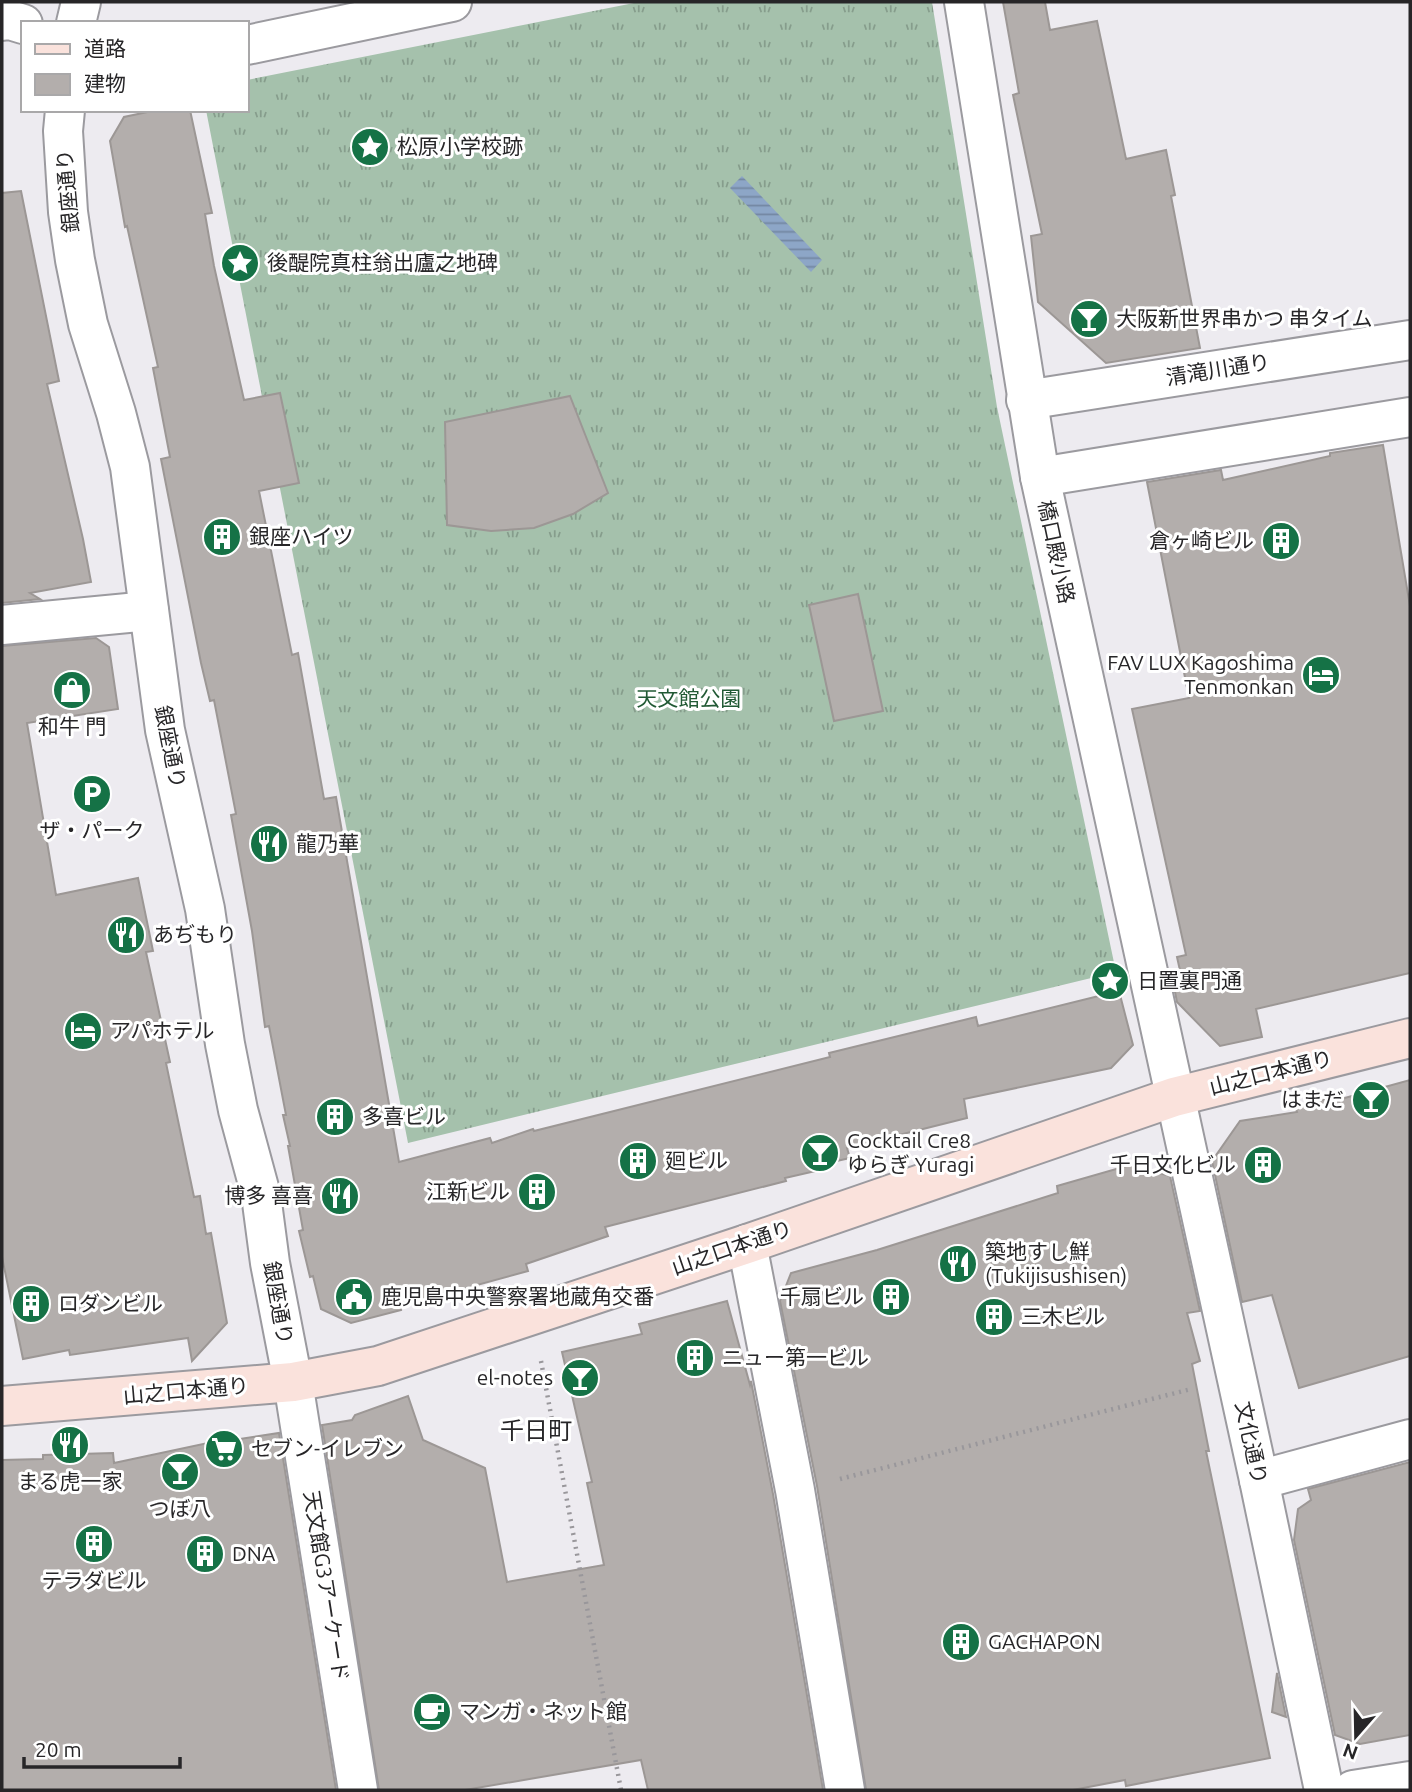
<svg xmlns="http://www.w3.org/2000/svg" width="1412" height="1792" font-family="Ubuntu,'Noto Sans JP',sans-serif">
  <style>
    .grass { fill: url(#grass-tufts) }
    .water { fill: url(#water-rules) }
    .building { fill: #b3aeac; stroke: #9c9795; stroke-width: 2 }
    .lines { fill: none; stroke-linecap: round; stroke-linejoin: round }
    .street-casing { stroke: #9b9a9f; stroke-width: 42 }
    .secondary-casing { stroke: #9b9a9f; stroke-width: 42 }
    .path { stroke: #99979b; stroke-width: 4.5; stroke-dasharray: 2 5; stroke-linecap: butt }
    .street { stroke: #fff; stroke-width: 38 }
    .secondary { stroke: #fae2dc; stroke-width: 38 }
    .labels { text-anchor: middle; stroke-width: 6; stroke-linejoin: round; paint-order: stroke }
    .poi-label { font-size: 21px; fill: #272628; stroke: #fff; text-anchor: start }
    .street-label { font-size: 21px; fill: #272628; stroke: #fff }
    .park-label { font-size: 21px; fill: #225a35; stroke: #fff }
    .quarter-label { font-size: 24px; fill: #272628; stroke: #fff }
  </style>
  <defs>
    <pattern id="grass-tufts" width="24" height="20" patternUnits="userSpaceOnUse" patternTransform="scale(1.75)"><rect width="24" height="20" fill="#a5c1ac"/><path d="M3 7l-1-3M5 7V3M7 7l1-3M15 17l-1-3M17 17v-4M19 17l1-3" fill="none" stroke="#869d8c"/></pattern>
    <pattern id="water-rules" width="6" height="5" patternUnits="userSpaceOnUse" patternTransform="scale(1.75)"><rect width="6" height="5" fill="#8da6c7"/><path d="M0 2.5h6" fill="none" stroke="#7387a2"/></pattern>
  </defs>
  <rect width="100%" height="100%" fill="#edebf0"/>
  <path class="grass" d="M 639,2 L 932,2 L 997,407 L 1116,972 L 408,1143 L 206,110 L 247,110 L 247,80 Z"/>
  <path class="water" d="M 742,176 L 822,260 L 811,272 L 730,188 Z"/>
  <g class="building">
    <path d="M 1003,2 L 1045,2 L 1050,30 L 1097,21 L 1126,159 L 1166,150 L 1175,195 L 1171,196 L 1200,348 L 1106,363 L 1038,302 L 1031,236 L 1042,234 L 1013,95 L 1019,93 Z"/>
    <path d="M 157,110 L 190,110 L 212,213 L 205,214 L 214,266 L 244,400 L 280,393 L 299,483 L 259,491 L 292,655 L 298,653 L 324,799 L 336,797 L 399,1162 L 490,1138 L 492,1143 L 533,1129 L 534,1131 L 830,1057 L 829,1053 L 976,1017 L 978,1026 L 1119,991 L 1133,1045 L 1111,1068 L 964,1099 L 967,1118 L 847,1148 L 850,1158 L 819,1165 L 820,1170 L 785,1178 L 786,1181 L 605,1227 L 608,1236 L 526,1264 L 528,1271 L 400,1306 L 401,1310 L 351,1323 L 321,1309 L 313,1276 L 310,1277 L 299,1231 L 303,1230 L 288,1146 L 290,1146 L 283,1115 L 286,1115 L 269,1026 L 265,1027 L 252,931 L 231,815 L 236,814 L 214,700 L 210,701 L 201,663 L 161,459 L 170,457 L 153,368 L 158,367 L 127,226 L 125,227 L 110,141 L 124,117 Z"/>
    <path d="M 21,191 L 59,381 L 47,384 L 83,539 L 91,582 L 30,593 L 40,599 L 2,603 L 2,193 Z"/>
    <path d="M 570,396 L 608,493 L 573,514 L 534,528 L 491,531 L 447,525 L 445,422 Z"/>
    <path d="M 1383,445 L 1410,606 L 1410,973 L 1256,1009 L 1262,1037 L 1220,1046 L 1177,1002 L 1172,977 L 1181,975 L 1177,957 L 1186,955 L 1132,709 L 1189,698 L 1147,482 L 1221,470 L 1223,480 L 1330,456 L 1330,453 Z"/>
    <path d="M 858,594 L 883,711 L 834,721 L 809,605 Z"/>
    <path d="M 96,638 L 109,647 L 118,709 L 27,723 L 56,895 L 138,878 L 153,951 L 146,952 L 170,1062 L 166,1063 L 194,1197 L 200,1196 L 206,1234 L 211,1233 L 227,1323 L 192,1361 L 188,1338 L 70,1355 L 69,1350 L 23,1359 L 2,1257 L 2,646 Z"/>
    <path d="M 1410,1080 L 1410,1356 L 1299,1388 L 1272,1295 L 1242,1302 L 1212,1161 L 1240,1121 L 1297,1112 L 1295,1106 L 1340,1096 L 1341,1099 Z"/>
    <path d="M 1130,1165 L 1170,1176 L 1200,1311 L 1187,1313 L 1200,1361 L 1192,1364 L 1209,1451 L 1206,1451 L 1270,1758 L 1126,1786 L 1125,1780 L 1073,1790 L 866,1790 L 817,1486 L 780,1301 L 791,1273 L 877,1250 L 1058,1193 L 1057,1186 Z"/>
    <path d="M 727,1301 L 750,1385 L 751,1381 L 773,1494 L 823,1790 L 648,1790 L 641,1760 L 465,1790 L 379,1790 L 322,1425 L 352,1420 L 355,1415 L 408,1396 L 423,1440 L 485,1468 L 507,1582 L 604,1565 L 587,1483 L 592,1482 L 562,1352 L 642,1334 L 639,1324 Z"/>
    <path d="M 279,1433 L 336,1790 L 2,1790 L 2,1460 L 43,1459 L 43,1455 L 113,1453 L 114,1463 L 236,1437 L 240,1439 Z"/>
    <path d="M 1410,1462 L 1410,1735 L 1360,1744 L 1335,1735 L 1294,1540 L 1298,1509 L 1311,1500 L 1308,1489 Z"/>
    <path d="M 1277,1673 L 1286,1717 L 1272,1712 Z"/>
  </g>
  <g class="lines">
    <defs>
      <g id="street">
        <path d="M 964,2 L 1040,477 L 1259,1480 L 1324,1790"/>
        <path d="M 2,21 L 10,20 L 23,24"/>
        <path d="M 76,23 L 81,2"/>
        <path d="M 247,45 L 452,2"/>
        <path d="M 65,110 L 63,131 L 68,212 L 75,260 L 88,324 L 116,413 L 130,467 L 165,730 L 205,909 L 225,1044 L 238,1110 L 261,1195 L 270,1263 L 293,1382 L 358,1790"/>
        <path d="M 1026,400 L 1410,340"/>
        <path d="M 1040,477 L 1410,417"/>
        <path d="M 2,625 L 149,611"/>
        <path d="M 747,1244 L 795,1490 L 845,1790"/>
        <path d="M 1259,1480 L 1410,1439"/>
        <path d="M 1353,1790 L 1410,1781"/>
      </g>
      <path id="secondary" d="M 2,1406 L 293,1382 L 378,1366 L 747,1244 L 1174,1097 L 1410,1038"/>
    </defs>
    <use href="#street" class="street-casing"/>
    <use href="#secondary" class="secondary-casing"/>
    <g class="path">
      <path d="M 541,1361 L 621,1790"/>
      <path d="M 840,1479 L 1191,1389"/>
    </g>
    <use href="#street" class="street"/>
    <use href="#secondary" class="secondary"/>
  </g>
  <defs>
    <symbol id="sight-disc" viewBox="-11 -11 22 22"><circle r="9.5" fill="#157246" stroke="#fff"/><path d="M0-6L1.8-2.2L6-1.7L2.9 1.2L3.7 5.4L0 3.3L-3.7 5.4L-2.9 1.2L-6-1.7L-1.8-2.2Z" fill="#fff"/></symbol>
    <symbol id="bar-disc" viewBox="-11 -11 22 22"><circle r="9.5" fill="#157246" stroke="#fff"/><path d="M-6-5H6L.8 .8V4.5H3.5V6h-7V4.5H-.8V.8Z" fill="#fff"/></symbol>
    <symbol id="building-disc" viewBox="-11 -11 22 22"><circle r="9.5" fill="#157246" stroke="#fff"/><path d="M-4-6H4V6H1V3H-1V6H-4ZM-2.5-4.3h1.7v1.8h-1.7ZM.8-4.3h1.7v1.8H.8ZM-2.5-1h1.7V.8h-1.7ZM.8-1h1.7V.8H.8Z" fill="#fff"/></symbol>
    <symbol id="hotel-disc" viewBox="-11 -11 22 22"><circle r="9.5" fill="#157246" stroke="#fff"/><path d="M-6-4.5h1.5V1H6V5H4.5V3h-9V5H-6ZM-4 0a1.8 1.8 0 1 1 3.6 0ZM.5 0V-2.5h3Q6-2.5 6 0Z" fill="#fff"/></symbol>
    <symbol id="shop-disc" viewBox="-11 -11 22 22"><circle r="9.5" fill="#157246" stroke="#fff"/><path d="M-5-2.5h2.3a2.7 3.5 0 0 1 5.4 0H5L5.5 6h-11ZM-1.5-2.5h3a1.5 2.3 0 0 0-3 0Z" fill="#fff"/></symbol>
    <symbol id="parking-disc" viewBox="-11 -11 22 22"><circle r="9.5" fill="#157246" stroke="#fff"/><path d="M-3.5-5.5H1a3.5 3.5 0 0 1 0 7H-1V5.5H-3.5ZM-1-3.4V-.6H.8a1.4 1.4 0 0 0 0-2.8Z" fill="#fff"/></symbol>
    <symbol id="restaurant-disc" viewBox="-11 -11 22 22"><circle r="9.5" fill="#157246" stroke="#fff"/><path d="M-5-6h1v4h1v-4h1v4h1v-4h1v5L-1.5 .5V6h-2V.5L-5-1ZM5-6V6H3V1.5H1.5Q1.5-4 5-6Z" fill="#fff"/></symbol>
    <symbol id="civic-disc" viewBox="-11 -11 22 22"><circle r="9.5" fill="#157246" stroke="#fff"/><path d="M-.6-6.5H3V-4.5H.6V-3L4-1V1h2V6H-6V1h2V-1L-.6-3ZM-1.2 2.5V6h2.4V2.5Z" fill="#fff"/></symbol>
    <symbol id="supermarket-disc" viewBox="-11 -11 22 22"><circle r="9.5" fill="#157246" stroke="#fff"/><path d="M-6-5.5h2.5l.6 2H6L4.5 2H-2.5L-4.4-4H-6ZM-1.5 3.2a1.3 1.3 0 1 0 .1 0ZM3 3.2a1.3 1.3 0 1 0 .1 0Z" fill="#fff"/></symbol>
    <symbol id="cafe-disc" viewBox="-11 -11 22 22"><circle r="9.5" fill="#157246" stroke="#fff"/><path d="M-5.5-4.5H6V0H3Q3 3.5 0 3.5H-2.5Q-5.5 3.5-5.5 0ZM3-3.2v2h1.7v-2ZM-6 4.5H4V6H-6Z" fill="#fff"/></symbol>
  </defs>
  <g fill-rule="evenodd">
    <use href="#sight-disc" x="348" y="125" width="44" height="44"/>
    <use href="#sight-disc" x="218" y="241" width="44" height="44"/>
    <use href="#bar-disc" x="1067" y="297" width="44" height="44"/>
    <use href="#building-disc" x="200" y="515" width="44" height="44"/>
    <use href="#building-disc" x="1259" y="519" width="44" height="44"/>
    <use href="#hotel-disc" x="1299" y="653" width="44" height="44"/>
    <use href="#shop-disc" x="50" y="668" width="44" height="44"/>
    <use href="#parking-disc" x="70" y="772" width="44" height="44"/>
    <use href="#restaurant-disc" x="247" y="822" width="44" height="44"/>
    <use href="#restaurant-disc" x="104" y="913" width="44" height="44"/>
    <use href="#sight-disc" x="1088" y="959" width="44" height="44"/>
    <use href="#hotel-disc" x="61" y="1009" width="44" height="44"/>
    <use href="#bar-disc" x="1349" y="1078" width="44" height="44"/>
    <use href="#building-disc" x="313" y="1095" width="44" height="44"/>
    <use href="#bar-disc" x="798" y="1131" width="44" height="44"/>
    <use href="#building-disc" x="616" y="1139" width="44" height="44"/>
    <use href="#building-disc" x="1241" y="1143" width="44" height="44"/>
    <use href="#building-disc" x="515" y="1170" width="44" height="44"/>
    <use href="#restaurant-disc" x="318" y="1174" width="44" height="44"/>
    <use href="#restaurant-disc" x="936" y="1242" width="44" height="44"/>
    <use href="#civic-disc" x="332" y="1275" width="44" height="44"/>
    <use href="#building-disc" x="869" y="1275" width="44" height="44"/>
    <use href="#building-disc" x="9" y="1282" width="44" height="44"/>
    <use href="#building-disc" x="972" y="1295" width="44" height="44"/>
    <use href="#building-disc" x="673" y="1336" width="44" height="44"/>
    <use href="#bar-disc" x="558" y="1356" width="44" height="44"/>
    <use href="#restaurant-disc" x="48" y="1423" width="44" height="44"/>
    <use href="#supermarket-disc" x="202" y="1427" width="44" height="44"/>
    <use href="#bar-disc" x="158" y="1450" width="44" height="44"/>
    <use href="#building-disc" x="72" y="1522" width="44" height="44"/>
    <use href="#building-disc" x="183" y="1532" width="44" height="44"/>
    <use href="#building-disc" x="939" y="1620" width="44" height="44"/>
    <use href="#cafe-disc" x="410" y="1690" width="44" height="44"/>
  </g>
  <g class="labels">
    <g class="poi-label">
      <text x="397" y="154">松原小学校跡</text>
      <text x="267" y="270">後醍院真柱翁出廬之地碑</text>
      <text x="1116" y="326">大阪新世界串かつ 串タイム</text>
      <text x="249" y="544">銀座ハイツ</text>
      <text x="1254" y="548" text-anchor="end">倉ヶ崎ビル</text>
      <text x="1294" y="670" text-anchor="end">FAV LUX Kagoshima<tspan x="1294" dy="24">Tenmonkan</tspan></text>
      <text x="72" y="734" text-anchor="middle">和牛 門</text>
      <text x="92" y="838" text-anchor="middle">ザ・パーク</text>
      <text x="296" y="851">龍乃華</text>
      <text x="153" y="942">あぢもり</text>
      <text x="1137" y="988">日置裏門通</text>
      <text x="110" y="1038">アパホテル</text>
      <text x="1344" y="1107" text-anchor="end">はまだ</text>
      <text x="362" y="1124">多喜ビル</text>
      <text x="847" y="1148">Cocktail Cre8<tspan x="847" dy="24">ゆらぎ Yuragi</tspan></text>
      <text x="665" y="1168">廻ビル</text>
      <text x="1236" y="1172" text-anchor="end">千日文化ビル</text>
      <text x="510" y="1199" text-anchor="end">江新ビル</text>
      <text x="313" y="1203" text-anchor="end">博多 喜喜</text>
      <text x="985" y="1259">築地すし鮮<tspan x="985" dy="24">(Tukijisushisen)</tspan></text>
      <text x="381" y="1304">鹿児島中央警察署地蔵角交番</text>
      <text x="864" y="1304" text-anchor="end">千扇ビル</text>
      <text x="58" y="1311">ロダンビル</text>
      <text x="1021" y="1324">三木ビル</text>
      <text x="722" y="1365">ニュー第一ビル</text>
      <text x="553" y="1385" text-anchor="end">el-notes</text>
      <text x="251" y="1456">セブン-イレブン</text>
      <text x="70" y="1489" text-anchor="middle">まる虎一家</text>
      <text x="180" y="1516" text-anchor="middle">つぼ八</text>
      <text x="232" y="1561">DNA</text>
      <text x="94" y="1588" text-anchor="middle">テラダビル</text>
      <text x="988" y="1649">GACHAPON</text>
      <text x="459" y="1719">マンガ・ネット館</text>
    </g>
    <g class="street-label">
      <text transform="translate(68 191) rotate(-95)" y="7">銀座通り</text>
      <text transform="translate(1218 370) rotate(-9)" y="7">清滝川通り</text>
      <text transform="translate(1056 552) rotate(78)" y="7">橋口殿小路</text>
      <text transform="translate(170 747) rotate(79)" y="7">銀座通り</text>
      <text transform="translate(1271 1073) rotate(-14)" y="7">山之口本通り</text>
      <text transform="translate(732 1248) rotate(-19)" y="7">山之口本通り</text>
      <text transform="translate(278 1303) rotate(80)" y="7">銀座通り</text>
      <text transform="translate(186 1391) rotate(-5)" y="7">山之口本通り</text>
      <text transform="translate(1251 1443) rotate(78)" y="7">文化通り</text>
      <text transform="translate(326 1586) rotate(81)" y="7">天文館G3アーケード</text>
    </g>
    <g class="park-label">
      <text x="689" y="706">天文館公園</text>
    </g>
    <g class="quarter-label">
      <text x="536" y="1439">千日町</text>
    </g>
  </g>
  <rect width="1412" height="1792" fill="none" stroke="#272628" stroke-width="7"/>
  <rect x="21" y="21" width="228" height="91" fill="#ffffff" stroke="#a9a8a9" stroke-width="2"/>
  <rect x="35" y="44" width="35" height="10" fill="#fae2dc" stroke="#a9a8a9" stroke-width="2"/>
  <text x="84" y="56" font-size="21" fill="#272628">道路</text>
  <rect x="35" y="74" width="35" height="21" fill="#b3aeac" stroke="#a9a8a9" stroke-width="2"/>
  <text x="84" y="91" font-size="21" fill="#272628">建物</text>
  <g transform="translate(1356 1736) rotate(200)" stroke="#ffffff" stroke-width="5" paint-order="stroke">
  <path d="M0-5L12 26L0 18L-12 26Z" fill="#272628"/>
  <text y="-10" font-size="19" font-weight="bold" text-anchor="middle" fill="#272628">N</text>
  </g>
  <path d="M24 1757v10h156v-10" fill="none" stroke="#272628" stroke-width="3.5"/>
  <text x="35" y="1757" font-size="21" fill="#272628" stroke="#ffffff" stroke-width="5" paint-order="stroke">20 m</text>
</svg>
